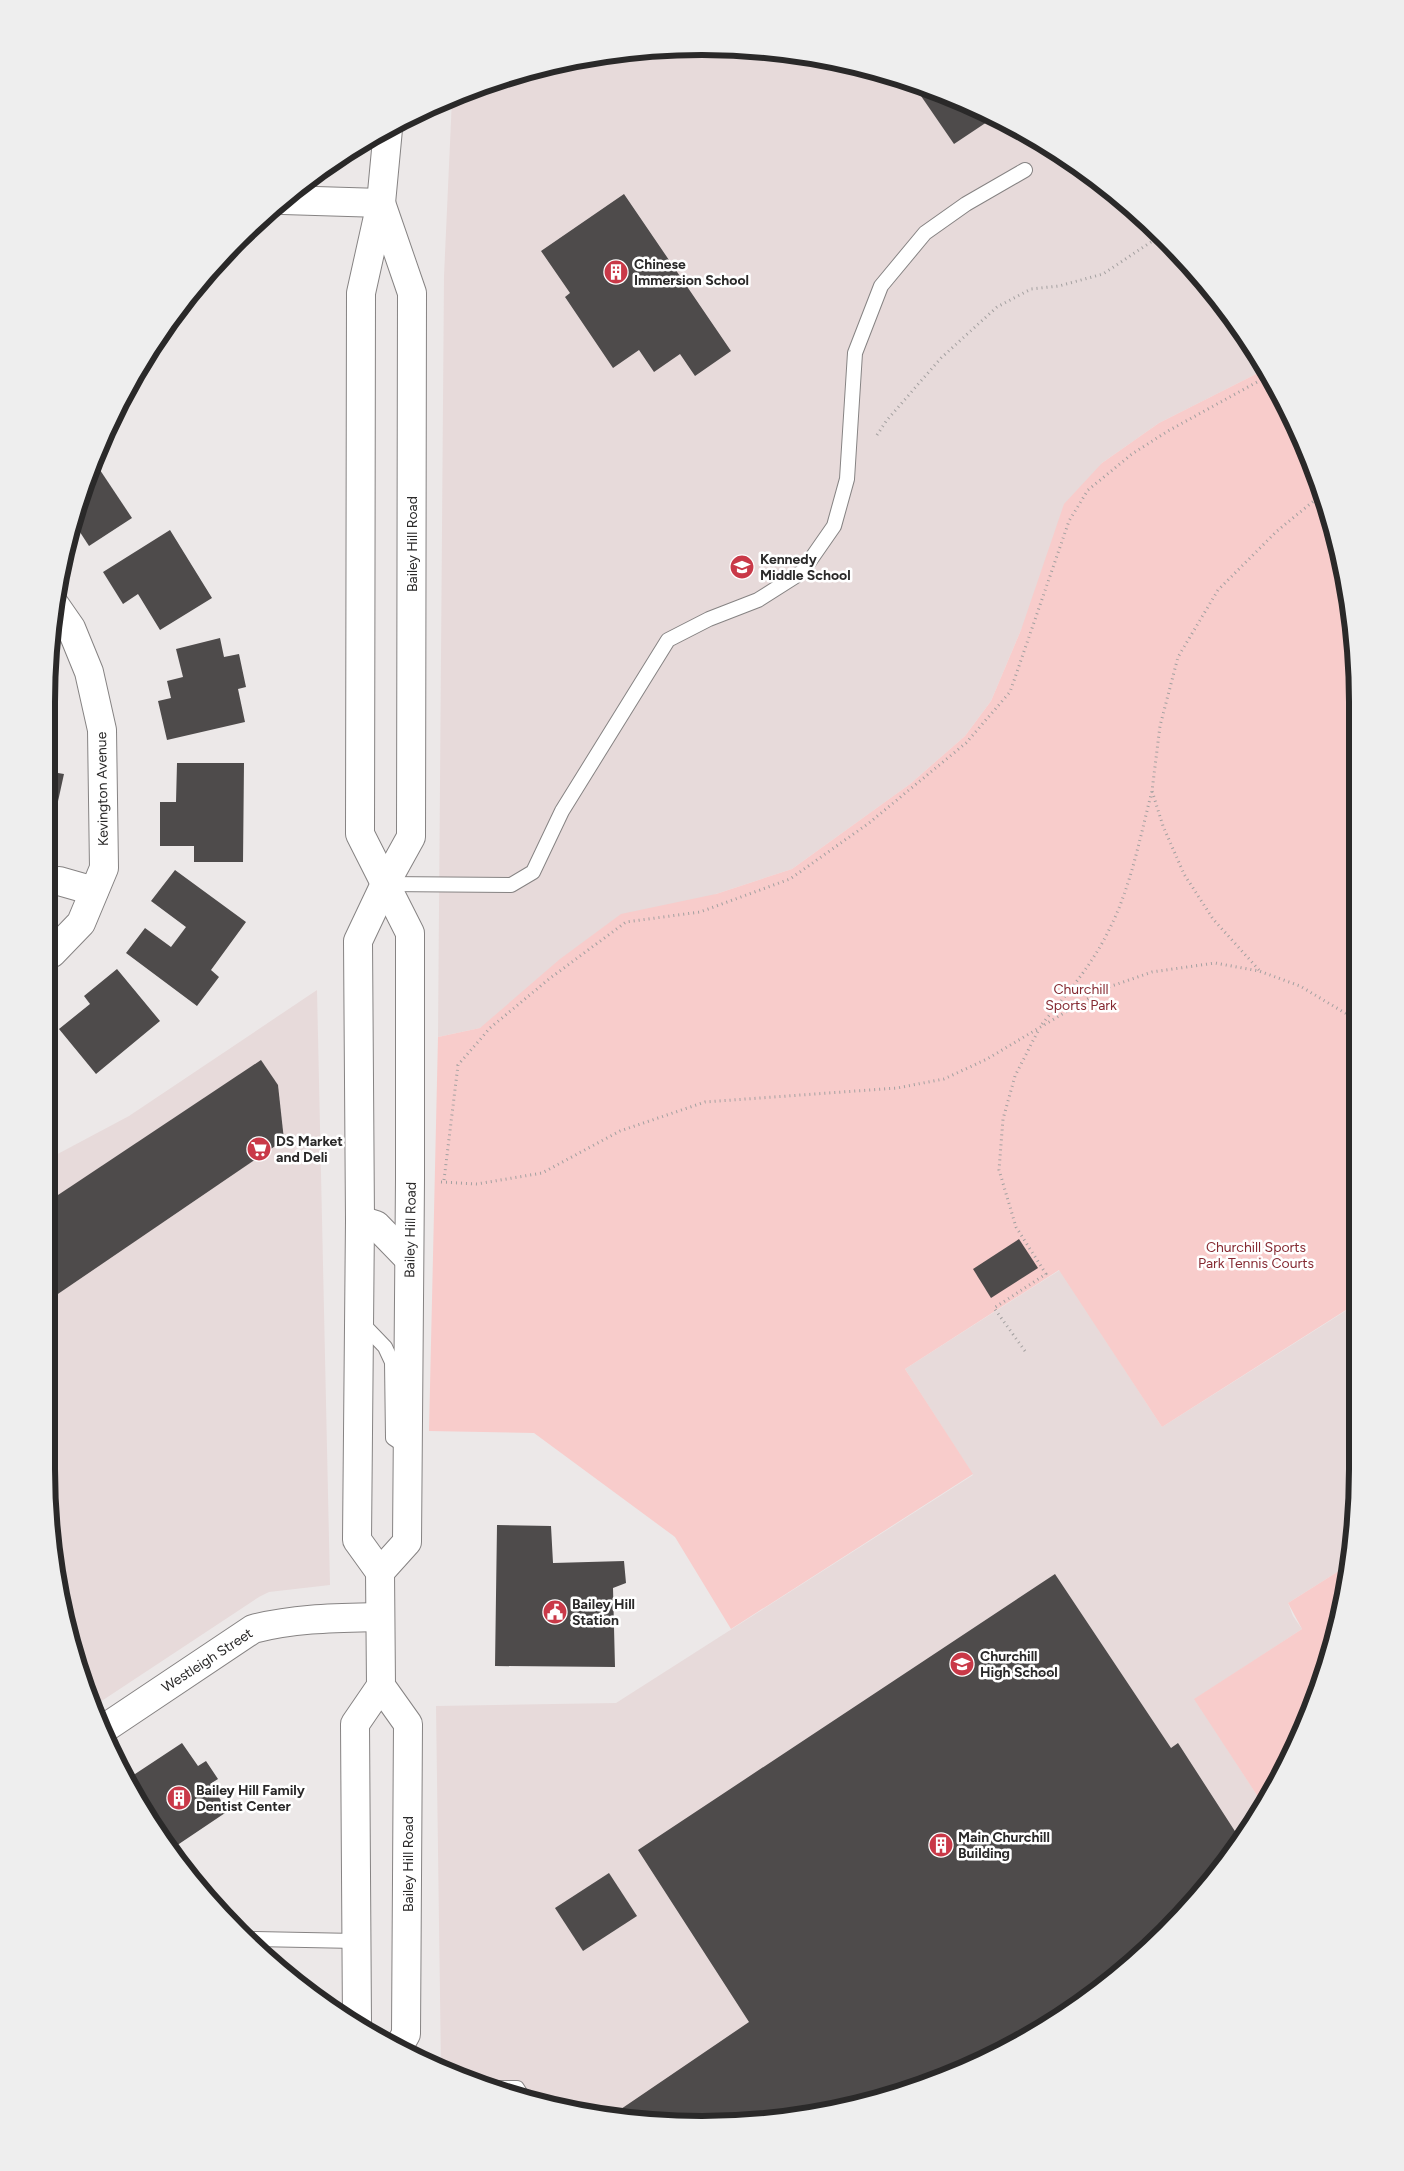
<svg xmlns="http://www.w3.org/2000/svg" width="1404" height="2171" font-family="Figtree,sans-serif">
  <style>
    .built { fill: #e7dada }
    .green { fill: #f8cccb }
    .building { fill: #4e4b4b }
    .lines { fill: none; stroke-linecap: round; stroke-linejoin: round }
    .service-casing { stroke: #868383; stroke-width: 16 }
    .minor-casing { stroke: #868383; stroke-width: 30 }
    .tertiary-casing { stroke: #868383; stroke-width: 30 }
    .secondary-casing { stroke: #868383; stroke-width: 30 }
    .path { stroke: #a3a0a0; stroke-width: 3; stroke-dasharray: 1 4; stroke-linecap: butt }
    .service { stroke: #fff; stroke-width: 14 }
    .minor { stroke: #fff; stroke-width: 28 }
    .tertiary { stroke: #fff; stroke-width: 28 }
    .secondary { stroke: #fff; stroke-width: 28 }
    .labels { text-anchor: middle; stroke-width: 5; stroke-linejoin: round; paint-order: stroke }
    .poi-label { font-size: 14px; font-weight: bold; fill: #2a2929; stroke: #fff; text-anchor: start }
    .street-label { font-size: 14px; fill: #2a2929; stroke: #fff }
    .park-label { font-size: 14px; fill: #852a32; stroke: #fff }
    .rim { fill: none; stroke: #2a2929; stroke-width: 6 }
  </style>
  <rect width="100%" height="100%" fill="#ece8e8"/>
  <g class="built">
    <path d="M 659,48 L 787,52 L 913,81 L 1030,134 L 1134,209 L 1222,303 L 1264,370 L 1159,423 L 1102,463 L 1021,630 L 991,701 L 965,736 L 910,784 L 792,869 L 716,894 L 480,1028 L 438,1037 L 444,276 L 452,99 L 532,69 Z"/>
    <path d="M 317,990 L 330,1585 L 269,1592 L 259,1597 L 94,1706 L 81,1680 L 52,1555 L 52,1157 L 129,1116 Z"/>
    <path d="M 1060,1270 L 1162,1427 L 1347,1310 L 1353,1320 L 1352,1554 L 1350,1564 L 1288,1603 L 1293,1616 L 1302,1629 L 1195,1699 L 1264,1806 L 1195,1901 L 1066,2014 L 953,2075 L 872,2102 L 787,2119 L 659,2123 L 491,2090 L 441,2067 L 436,1706 L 616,1703 L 973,1475 L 905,1369 Z"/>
  </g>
  <g class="green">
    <path d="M 1264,370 L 1290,412 L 1335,533 L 1356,659 L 1353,1320 L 1346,1310 L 1162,1427 L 1059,1270 L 905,1369 L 973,1474 L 731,1629 L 675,1537 L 534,1433 L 429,1431 L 438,1037 L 480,1028 L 560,959 L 621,914 L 716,894 L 792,869 L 910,784 L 965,736 L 991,701 L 1021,630 L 1064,504 L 1102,463 L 1159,423 Z"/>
    <path d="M 1350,1564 L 1308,1720 L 1270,1797 L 1264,1806 L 1194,1699 L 1302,1629 L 1288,1603 Z"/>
  </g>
  <g class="building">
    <path d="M 910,80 L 913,81 L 993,118 L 954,144 Z"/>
    <path d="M 624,194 L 731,351 L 695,376 L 680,354 L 654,372 L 639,350 L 613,368 L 565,297 L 570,293 L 541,251 Z"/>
    <path d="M 94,461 L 132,518 L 89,546 L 76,526 Z"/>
    <path d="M 170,530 L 212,598 L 160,630 L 138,594 L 123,604 L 103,572 Z"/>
    <path d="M 220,638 L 224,657 L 239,654 L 246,687 L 238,689 L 245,722 L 167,740 L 158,701 L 171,698 L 167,681 L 183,677 L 176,649 Z"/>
    <path d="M 177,763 L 244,763 L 243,862 L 194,862 L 194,846 L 160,846 L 160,802 L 176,802 Z"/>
    <path d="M 52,772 L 64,774 L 53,824 L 52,824 Z"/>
    <path d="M 175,870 L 246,922 L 211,970 L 219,977 L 197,1006 L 126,953 L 145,928 L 171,947 L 186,927 L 151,901 Z"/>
    <path d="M 117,969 L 160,1021 L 96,1074 L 59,1029 L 90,1004 L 84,996 Z"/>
    <path d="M 261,1060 L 278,1085 L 284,1140 L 52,1298 L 52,1199 Z"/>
    <path d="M 1019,1239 L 1038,1268 L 991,1298 L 973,1269 Z"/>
    <path d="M 497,1525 L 551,1526 L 553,1563 L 624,1561 L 626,1583 L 613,1588 L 615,1667 L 495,1666 Z"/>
    <path d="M 1055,1574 L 1171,1748 L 1178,1743 L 1240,1839 L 1195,1901 L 1066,2014 L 953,2075 L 872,2102 L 787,2119 L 659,2123 L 626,2117 L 621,2109 L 749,2022 L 638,1850 Z"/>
    <path d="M 182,1743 L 198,1766 L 206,1761 L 218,1779 L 210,1784 L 228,1811 L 170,1850 L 157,1834 L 129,1778 Z"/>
    <path d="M 609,1873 L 637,1916 L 583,1951 L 555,1908 Z"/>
  </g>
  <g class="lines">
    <defs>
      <g id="service">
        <path d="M 385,884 L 511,885 L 533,872 L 562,811 L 668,640 L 709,619 L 758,600 L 802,572 L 834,526 L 847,479 L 855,353 L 881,286 L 925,233 L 966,204 L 1025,170"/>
        <path d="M 360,1321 L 385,1347 L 392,1362 L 393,1438 L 408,1448"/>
        <path d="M 252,1941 L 255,1939 L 356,1941"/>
        <path d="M 488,2088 L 517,2088 L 522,2096"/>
      </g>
      <g id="minor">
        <path d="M 52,882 L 59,881 L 94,891"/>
        <path d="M 52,953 L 81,923 L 104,868 L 102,730 L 89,672 L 71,628 L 55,605"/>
        <path d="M 105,1728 L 253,1629 C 295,1618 337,1618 380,1617"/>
      </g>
      <path id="tertiary" d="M 283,200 L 381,203"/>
      <g id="secondary">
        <path d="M 381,203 L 412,293 L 411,837 L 385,884 L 358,941 L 360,1220 L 357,1540 L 380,1572 L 381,1686 L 408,1724 L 406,2034 L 398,2048"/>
        <path d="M 360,1220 L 376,1225 L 409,1259"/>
        <path d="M 380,1572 L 407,1542 L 410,1179 L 410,933 L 360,834 L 361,293 L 381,203 L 388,129"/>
        <path d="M 357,2025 L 355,1724 L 381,1686"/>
      </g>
    </defs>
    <use href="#service" class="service-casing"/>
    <use href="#minor" class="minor-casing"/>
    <use href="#tertiary" class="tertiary-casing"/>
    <use href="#secondary" class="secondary-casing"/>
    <g class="path">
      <path d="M 877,435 L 887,420 L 941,358 L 997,307 L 1031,289 L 1059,286 L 1103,274 L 1160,236"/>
      <path d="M 1259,970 L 1213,919 L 1184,874 L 1163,826 L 1152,791 L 1160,726 L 1178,657 L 1218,590 L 1277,531 L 1321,495"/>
      <path d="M 1042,1024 C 1067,994 1092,965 1109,930 C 1131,887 1140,837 1152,791"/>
      <path d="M 444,1180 L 458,1065 L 490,1028 L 549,979 L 626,922 L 700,912 L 790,879 L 869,823 L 966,743 L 1010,692 L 1069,521 L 1088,490 L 1132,454 L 1168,431 L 1268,376"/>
      <path d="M 441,1182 L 477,1184 L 542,1173 L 620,1131 L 705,1102 L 897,1088 L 944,1079 L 987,1059 L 1106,988 L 1152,972 L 1215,963 L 1259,971 L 1300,986 L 1355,1019"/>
      <path d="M 1025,1351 L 994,1308 L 1046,1274 L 1016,1227 L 999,1170 L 1003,1119 L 1015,1076 L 1039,1029"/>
    </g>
    <use href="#service" class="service"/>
    <use href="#minor" class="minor"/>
    <use href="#tertiary" class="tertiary"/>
    <use href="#secondary" class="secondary"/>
  </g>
  <defs>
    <symbol id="building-disc" viewBox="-11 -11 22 22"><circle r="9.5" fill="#c93948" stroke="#fff"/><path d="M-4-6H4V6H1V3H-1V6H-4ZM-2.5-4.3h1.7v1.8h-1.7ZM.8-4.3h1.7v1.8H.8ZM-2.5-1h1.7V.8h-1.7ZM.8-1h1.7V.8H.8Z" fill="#fff"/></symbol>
    <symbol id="school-disc" viewBox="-11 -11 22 22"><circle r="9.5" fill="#c93948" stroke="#fff"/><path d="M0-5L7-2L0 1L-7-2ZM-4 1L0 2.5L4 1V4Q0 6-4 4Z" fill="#fff"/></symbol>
    <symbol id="supermarket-disc" viewBox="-11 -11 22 22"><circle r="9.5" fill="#c93948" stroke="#fff"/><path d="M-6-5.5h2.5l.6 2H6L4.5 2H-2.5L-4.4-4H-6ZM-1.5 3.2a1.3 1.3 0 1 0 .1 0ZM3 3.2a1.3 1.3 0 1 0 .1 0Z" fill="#fff"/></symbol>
    <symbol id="civic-disc" viewBox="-11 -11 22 22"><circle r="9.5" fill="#c93948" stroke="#fff"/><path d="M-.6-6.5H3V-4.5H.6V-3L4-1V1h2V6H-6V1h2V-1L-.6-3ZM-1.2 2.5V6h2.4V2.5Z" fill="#fff"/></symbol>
  </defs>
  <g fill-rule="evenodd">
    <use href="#building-disc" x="602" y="258" width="28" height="28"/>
    <use href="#school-disc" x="728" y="553" width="28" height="28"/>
    <use href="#supermarket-disc" x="245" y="1135" width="28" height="28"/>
    <use href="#civic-disc" x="541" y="1598" width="28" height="28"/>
    <use href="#school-disc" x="948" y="1650" width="28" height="28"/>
    <use href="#building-disc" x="165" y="1784" width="28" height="28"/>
    <use href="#building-disc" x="927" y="1831" width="28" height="28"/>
  </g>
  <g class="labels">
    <g class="poi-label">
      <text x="634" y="269">Chinese<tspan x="634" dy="16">Immersion School</tspan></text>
      <text x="760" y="564">Kennedy<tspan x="760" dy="16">Middle School</tspan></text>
      <text x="276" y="1146">DS Market<tspan x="276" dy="16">and Deli</tspan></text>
      <text x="572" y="1609">Bailey Hill<tspan x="572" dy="16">Station</tspan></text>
      <text x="980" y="1661">Churchill<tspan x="980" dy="16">High School</tspan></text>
      <text x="196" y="1795">Bailey Hill Family<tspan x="196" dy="16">Dentist Center</tspan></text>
      <text x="958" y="1842">Main Churchill<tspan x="958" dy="16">Building</tspan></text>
    </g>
    <g class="street-label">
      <text transform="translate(412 544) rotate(-90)" y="5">Bailey Hill Road</text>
      <text transform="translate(102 789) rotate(-91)" y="5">Kevington Avenue</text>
      <text transform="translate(410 1230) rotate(-89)" y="5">Bailey Hill Road</text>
      <text transform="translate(207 1660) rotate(-33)" y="5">Westleigh Street</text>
      <text transform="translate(408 1864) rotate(-90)" y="5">Bailey Hill Road</text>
    </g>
    <g class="park-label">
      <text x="1081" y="994">Churchill<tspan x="1081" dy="16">Sports Park</tspan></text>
      <text x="1256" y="1252">Churchill Sports<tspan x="1256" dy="16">Park Tennis Courts</tspan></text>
    </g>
  </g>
  <path d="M0 0H1404V2171H0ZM702 55H702A647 647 0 0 1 1349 702V1469A647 647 0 0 1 702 2116H702A647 647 0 0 1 55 1469V702A647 647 0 0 1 702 55Z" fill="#eee" fill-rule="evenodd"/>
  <path class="rim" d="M702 55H702A647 647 0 0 1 1349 702V1469A647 647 0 0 1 702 2116H702A647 647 0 0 1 55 1469V702A647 647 0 0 1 702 55Z"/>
</svg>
